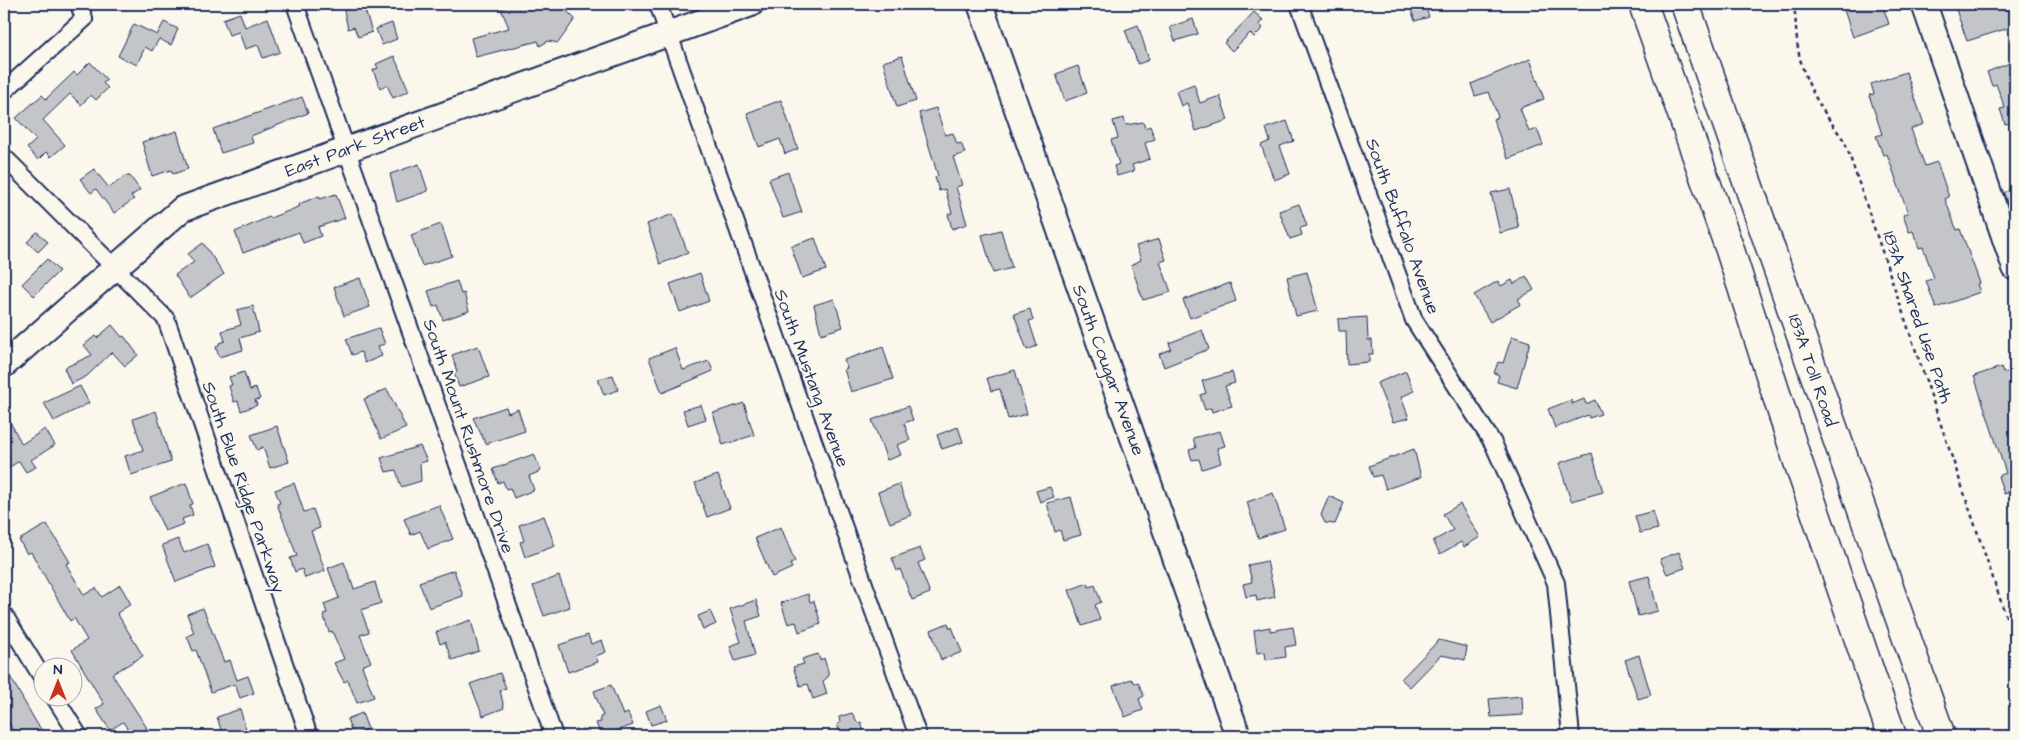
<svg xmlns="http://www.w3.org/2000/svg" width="2019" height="740" font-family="'Architects Daughter',sans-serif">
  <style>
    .green { fill: #dadad7; stroke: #7a849a }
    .building { fill: #c3c5c9; stroke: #1b2f5e }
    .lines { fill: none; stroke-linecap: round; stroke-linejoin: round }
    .street-casing { stroke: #1b2f5e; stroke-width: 20 }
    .secondary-casing { stroke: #1b2f5e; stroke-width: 28 }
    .highway-casing { stroke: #1b2f5e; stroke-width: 31 }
    .path { stroke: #1b2f5e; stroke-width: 2.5; stroke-dasharray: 4 4; stroke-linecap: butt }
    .street { stroke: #fbf7ec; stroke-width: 16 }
    .secondary { stroke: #fbf7ec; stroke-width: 24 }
    .highway { stroke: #fbf7ec; stroke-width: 28 }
    .labels { text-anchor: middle; stroke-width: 4.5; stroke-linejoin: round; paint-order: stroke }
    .street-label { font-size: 18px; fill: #1b2f5e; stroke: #fbf7ec }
  </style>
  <rect width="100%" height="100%" fill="#fbf7ec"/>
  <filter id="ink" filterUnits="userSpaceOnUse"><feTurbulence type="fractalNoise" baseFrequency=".02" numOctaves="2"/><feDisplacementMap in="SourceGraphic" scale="10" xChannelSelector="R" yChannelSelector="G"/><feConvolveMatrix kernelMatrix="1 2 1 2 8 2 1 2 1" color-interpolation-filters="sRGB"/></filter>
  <g filter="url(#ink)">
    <path class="green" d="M 2015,189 L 2015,226 L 2004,192 Z"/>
    <g class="building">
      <path d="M 350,4 L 363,4 L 372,32 L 358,37 L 354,27 L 348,29 L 343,6 Z"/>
      <path d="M 513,4 L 575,4 L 567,11 L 575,19 L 558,43 L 548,41 L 540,46 L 538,41 L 476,57 L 471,38 L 509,28 L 501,9 Z"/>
      <path d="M 1409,4 L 1425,4 L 1429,17 L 1415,21 Z"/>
      <path d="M 1852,4 L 1882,4 L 1889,24 L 1853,37 L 1843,7 Z"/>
      <path d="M 1954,4 L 2015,4 L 2015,26 L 1967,41 Z"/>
      <path d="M 1254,12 L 1263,20 L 1259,24 L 1263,28 L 1254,37 L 1250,33 L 1232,51 L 1224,43 Z"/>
      <path d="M 240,13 L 245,27 L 268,18 L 280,52 L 263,58 L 258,45 L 245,49 L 239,32 L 229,35 L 223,19 Z"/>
      <path d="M 1193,19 L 1198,34 L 1175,41 L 1170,27 Z"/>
      <path d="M 164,22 L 178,29 L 171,45 L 159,39 L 152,51 L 145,47 L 137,65 L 118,56 L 134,24 L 157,35 Z"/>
      <path d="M 392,23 L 397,39 L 382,45 L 376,29 Z"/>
      <path d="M 1138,25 L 1149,60 L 1138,64 L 1125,30 Z"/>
      <path d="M 394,56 L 409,91 L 393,98 L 387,85 L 380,88 L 373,70 L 378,68 L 376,64 Z"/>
      <path d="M 902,56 L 916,101 L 897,107 L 883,62 Z"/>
      <path d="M 1530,59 L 1544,99 L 1520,108 L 1529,132 L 1537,129 L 1543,145 L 1508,159 L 1493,119 L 1498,117 L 1489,92 L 1475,96 L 1471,84 Z"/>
      <path d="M 2015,61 L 2015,132 L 2014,133 L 2010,123 L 2005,124 L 2000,109 L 2005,108 L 1996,84 L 1992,86 L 1987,72 Z"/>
      <path d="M 90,62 L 107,80 L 103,83 L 108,88 L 96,100 L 91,95 L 81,105 L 70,94 L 43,120 L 65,145 L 51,157 L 46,152 L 38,160 L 27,148 L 36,140 L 16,118 L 42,95 L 46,99 L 74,72 L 77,75 Z"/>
      <path d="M 1078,66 L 1087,93 L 1065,101 L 1056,74 Z"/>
      <path d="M 1906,72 L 1924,124 L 1911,129 L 1925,166 L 1937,162 L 1949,197 L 1945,199 L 1954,223 L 1957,230 L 1960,229 L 1980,283 L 1977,284 L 1980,292 L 1936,308 L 1926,281 L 1934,278 L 1923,247 L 1919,248 L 1913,231 L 1909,232 L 1903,215 L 1908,213 L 1887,154 L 1883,155 L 1876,136 L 1882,134 L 1869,95 L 1874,94 L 1871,84 Z"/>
      <path d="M 1194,84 L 1200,103 L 1220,96 L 1228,120 L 1196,131 L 1187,103 L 1181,106 L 1176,91 Z"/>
      <path d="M 302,97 L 308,113 L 251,136 L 253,143 L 221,153 L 213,129 Z"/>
      <path d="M 781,100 L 798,149 L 785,154 L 780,139 L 759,147 L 747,113 Z"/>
      <path d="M 936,108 L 945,135 L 953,133 L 957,144 L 961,143 L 965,153 L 953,157 L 962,185 L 956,187 L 967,224 L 952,229 L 948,214 L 952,213 L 945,189 L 939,191 L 935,177 L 938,176 L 919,113 Z"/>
      <path d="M 1124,118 L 1126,125 L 1143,122 L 1145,128 L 1150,126 L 1155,139 L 1145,143 L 1150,159 L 1132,165 L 1134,171 L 1117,176 L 1114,166 L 1119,164 L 1111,140 L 1118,138 L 1113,121 Z"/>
      <path d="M 1287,121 L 1294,141 L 1280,146 L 1290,174 L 1274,180 L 1261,145 L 1270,141 L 1266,128 Z"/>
      <path d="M 177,131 L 188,169 L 173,174 L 171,170 L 152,176 L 142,142 Z"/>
      <path d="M 419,164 L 428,191 L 397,202 L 390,174 Z"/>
      <path d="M 94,169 L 109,188 L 125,176 L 130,176 L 140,190 L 131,196 L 134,199 L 114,213 L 96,189 L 91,193 L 80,179 Z"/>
      <path d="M 788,172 L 802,212 L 783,218 L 769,179 Z"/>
      <path d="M 1510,189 L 1519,228 L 1500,233 L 1491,193 Z"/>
      <path d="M 336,194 L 345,218 L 318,227 L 321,236 L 303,243 L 299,232 L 243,253 L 235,232 L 269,217 L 270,218 L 291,210 L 300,206 L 299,204 L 319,196 L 320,199 Z"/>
      <path d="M 1299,204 L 1307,226 L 1300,228 L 1302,235 L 1290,239 L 1279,211 Z"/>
      <path d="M 673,214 L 688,253 L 660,264 L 647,224 Z"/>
      <path d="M 441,224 L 452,256 L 422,266 L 411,235 Z"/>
      <path d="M 1001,230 L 1012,268 L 993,273 L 982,235 Z"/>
      <path d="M 37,232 L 48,242 L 38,252 L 27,242 Z"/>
      <path d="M 815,238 L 826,270 L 802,278 L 791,246 Z"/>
      <path d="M 1159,239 L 1166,260 L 1160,262 L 1171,292 L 1143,300 L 1131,265 L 1141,260 L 1136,246 Z"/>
      <path d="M 203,243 L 224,274 L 190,298 L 175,275 L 194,262 L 188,254 Z"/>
      <path d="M 47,259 L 59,271 L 34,296 L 22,284 Z"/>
      <path d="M 1307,272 L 1318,311 L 1296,316 L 1287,277 Z"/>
      <path d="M 700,273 L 709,301 L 680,312 L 670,284 Z"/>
      <path d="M 1526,276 L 1534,290 L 1518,299 L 1521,304 L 1490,322 L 1474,295 L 1498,281 L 1501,286 L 1512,280 L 1514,284 Z"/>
      <path d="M 360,278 L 370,307 L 344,316 L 334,287 Z"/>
      <path d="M 457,281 L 461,294 L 464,293 L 469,311 L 443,320 L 438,305 L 433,307 L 428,291 Z"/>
      <path d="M 1230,283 L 1236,301 L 1190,318 L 1183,300 Z"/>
      <path d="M 834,299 L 843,327 L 821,334 L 814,305 Z"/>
      <path d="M 253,306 L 259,332 L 240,338 L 243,350 L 219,357 L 216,347 L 219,345 L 219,343 L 225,341 L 222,331 L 241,325 L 237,310 Z"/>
      <path d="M 1030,309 L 1033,320 L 1029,321 L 1037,346 L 1027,350 L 1014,314 Z"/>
      <path d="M 1367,317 L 1368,340 L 1372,340 L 1373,354 L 1369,354 L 1369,362 L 1347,364 L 1346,331 L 1339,331 L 1338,319 Z"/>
      <path d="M 112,325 L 122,337 L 124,336 L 138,355 L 125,366 L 112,352 L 87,376 L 71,384 L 64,368 L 92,355 L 84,345 L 95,336 L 97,338 Z"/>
      <path d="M 379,328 L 385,344 L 378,346 L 382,356 L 365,363 L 361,352 L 352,355 L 346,339 Z"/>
      <path d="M 1202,330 L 1209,349 L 1164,367 L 1159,354 L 1171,349 L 1169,343 Z"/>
      <path d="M 1512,336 L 1530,342 L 1517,388 L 1497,382 L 1499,375 L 1494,373 L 1498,362 L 1503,363 Z"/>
      <path d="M 478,346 L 489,377 L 459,387 L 454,373 L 457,372 L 452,355 Z"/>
      <path d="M 883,347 L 893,379 L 851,392 L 844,369 L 847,368 L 844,360 Z"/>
      <path d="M 675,348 L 683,370 L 709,361 L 713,371 L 662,393 L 649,358 Z"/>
      <path d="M 2001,367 L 2003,373 L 2008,372 L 2015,400 L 2015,493 L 2013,491 L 2004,494 L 1998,476 L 2006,473 L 1974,376 Z"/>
      <path d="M 1015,370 L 1027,414 L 1008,419 L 1000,389 L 991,391 L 987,378 Z"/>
      <path d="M 1406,371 L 1414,391 L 1401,397 L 1409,418 L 1393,422 L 1377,383 Z"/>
      <path d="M 244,372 L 250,390 L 256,388 L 260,399 L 255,400 L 257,405 L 241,411 L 238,401 L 234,402 L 229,386 L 232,385 L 229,377 Z"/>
      <path d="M 1232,372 L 1235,383 L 1225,386 L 1232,406 L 1212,412 L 1211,408 L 1205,410 L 1200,395 L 1206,393 L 1202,381 Z"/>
      <path d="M 613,375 L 618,390 L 604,395 L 598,379 Z"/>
      <path d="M 80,386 L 89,403 L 54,421 L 44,403 Z"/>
      <path d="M 387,389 L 406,428 L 381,439 L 364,399 Z"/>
      <path d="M 1584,399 L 1586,404 L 1595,400 L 1601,414 L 1589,418 L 1588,415 L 1555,428 L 1548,409 L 1571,400 L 1572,404 Z"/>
      <path d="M 744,403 L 754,435 L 723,445 L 713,413 Z"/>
      <path d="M 701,405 L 706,419 L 688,425 L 683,410 Z"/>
      <path d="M 908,406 L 913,420 L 904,423 L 910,440 L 897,445 L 901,455 L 887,460 L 872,420 Z"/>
      <path d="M 506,407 L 508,413 L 518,409 L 525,431 L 486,444 L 473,418 Z"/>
      <path d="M 4,411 L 22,444 L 45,429 L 55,445 L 31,460 L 36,467 L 26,472 L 19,461 L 4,471 Z"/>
      <path d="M 156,411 L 171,462 L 131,475 L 125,456 L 143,450 L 133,419 Z"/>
      <path d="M 277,426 L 289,462 L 270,468 L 263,447 L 257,450 L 251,435 Z"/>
      <path d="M 958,427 L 963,442 L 942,449 L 937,435 Z"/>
      <path d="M 1220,431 L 1225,446 L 1217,448 L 1221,463 L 1202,469 L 1199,459 L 1192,460 L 1189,450 L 1196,448 L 1193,438 Z"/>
      <path d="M 420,446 L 427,461 L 420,463 L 421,481 L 401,487 L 396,470 L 386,472 L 381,458 Z"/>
      <path d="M 1414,449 L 1421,477 L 1386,489 L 1381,475 L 1373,477 L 1369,466 Z"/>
      <path d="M 1592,453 L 1603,492 L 1571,501 L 1559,463 Z"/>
      <path d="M 534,454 L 541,471 L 529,476 L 534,490 L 514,498 L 510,488 L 506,489 L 503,481 L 498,483 L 493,469 Z"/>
      <path d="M 718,475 L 730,508 L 707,517 L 695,483 Z"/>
      <path d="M 186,483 L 193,504 L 190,505 L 193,515 L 182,519 L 184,524 L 165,531 L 150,497 Z"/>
      <path d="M 294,483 L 304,512 L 313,509 L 320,528 L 311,531 L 325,571 L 305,578 L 302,569 L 295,572 L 290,558 L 297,556 L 277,504 L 280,503 L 275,490 Z"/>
      <path d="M 899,484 L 911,515 L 890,523 L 878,492 Z"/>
      <path d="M 1050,487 L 1054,497 L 1040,502 L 1036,491 Z"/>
      <path d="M 1273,493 L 1285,529 L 1258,538 L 1247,502 Z"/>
      <path d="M 1329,496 L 1344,503 L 1335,524 L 1325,523 L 1321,515 Z"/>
      <path d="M 1071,497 L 1081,535 L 1063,540 L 1060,530 L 1055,532 L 1047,503 Z"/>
      <path d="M 1460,504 L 1480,537 L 1464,547 L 1461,542 L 1440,554 L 1433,541 L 1453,530 L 1443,514 Z"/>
      <path d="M 439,505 L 453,539 L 428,549 L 420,531 L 411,535 L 404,519 Z"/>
      <path d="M 1653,511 L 1658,529 L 1640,533 L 1635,516 Z"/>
      <path d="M 544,516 L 555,546 L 525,557 L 520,542 L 524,541 L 519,525 Z"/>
      <path d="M 47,524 L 70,562 L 66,564 L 84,595 L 96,588 L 102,597 L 120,585 L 131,604 L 117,613 L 143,656 L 112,674 L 147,728 L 134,736 L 132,736 L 123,722 L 110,730 L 96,709 L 104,704 L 72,650 L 87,640 L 74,618 L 70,621 L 31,552 L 27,554 L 19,540 Z"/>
      <path d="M 781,527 L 795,562 L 790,564 L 792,568 L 772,577 L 755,538 Z"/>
      <path d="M 178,539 L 184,553 L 207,544 L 215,567 L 176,582 L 162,545 Z"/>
      <path d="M 920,548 L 925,560 L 918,563 L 930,593 L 912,600 L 900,569 L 897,571 L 892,558 Z"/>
      <path d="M 1679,552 L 1685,568 L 1667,574 L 1660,559 Z"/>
      <path d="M 1267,561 L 1275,597 L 1257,601 L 1256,595 L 1246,597 L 1243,584 L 1252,582 L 1248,565 Z"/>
      <path d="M 344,562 L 354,589 L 375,582 L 381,603 L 361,610 L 369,632 L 360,635 L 371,662 L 362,666 L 374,697 L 357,703 L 348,680 L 344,682 L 334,663 L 344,659 L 332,631 L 329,632 L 323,614 L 327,613 L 324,604 L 339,598 L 328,568 Z"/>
      <path d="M 454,570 L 463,596 L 429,608 L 419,582 Z"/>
      <path d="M 559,576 L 570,607 L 544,616 L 533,586 Z"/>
      <path d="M 1649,576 L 1658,611 L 1638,616 L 1629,581 Z"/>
      <path d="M 1088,583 L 1089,587 L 1095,585 L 1101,602 L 1095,605 L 1100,620 L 1082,626 L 1069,590 Z"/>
      <path d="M 808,594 L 810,602 L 814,601 L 821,624 L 799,632 L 796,622 L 788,624 L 781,603 Z"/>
      <path d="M 756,600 L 761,616 L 746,621 L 755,655 L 735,661 L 730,646 L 741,642 L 730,609 Z"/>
      <path d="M 203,608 L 224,662 L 230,660 L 237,680 L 248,676 L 254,693 L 240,698 L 235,684 L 211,692 L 196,650 L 193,651 L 187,636 L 194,633 L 187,614 Z"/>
      <path d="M 710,611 L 716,624 L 703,630 L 698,616 Z"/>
      <path d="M 471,620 L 479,651 L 452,660 L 445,642 L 440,644 L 436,632 Z"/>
      <path d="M 948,623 L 950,629 L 952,627 L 962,652 L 941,660 L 931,630 Z"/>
      <path d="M 1270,627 L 1270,631 L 1293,627 L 1296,645 L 1285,647 L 1286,657 L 1266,660 L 1265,652 L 1257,653 L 1254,630 Z"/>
      <path d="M 588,635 L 591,644 L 602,640 L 606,652 L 596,656 L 598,662 L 568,672 L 559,645 Z"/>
      <path d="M 1439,640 L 1467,647 L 1465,660 L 1441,655 L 1410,687 L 1401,679 Z"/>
      <path d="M 818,654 L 820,660 L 824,658 L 828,671 L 828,677 L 823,681 L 827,694 L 813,699 L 808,684 L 800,686 L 793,667 L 804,664 L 802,659 Z"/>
      <path d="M 1639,655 L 1651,695 L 1638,699 L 1625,660 Z"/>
      <path d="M 4,666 L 36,722 L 46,736 L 16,736 L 4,714 Z"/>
      <path d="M 500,673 L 506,688 L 500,690 L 504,708 L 483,716 L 470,684 Z"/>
      <path d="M 1131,679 L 1135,683 L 1138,682 L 1144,696 L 1139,699 L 1143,710 L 1125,717 L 1113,686 Z"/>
      <path d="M 611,685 L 623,715 L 628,713 L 633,725 L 601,736 L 596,723 L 601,722 L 600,717 L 603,716 L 594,691 Z"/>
      <path d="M 1522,696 L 1523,715 L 1491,717 L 1489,699 Z"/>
      <path d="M 661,705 L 667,720 L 651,725 L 646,711 Z"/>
      <path d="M 240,709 L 248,736 L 223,736 L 217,717 Z"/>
      <path d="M 362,713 L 368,729 L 353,735 L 347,719 Z"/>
      <path d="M 852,713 L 858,723 L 861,722 L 865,736 L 841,736 L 837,724 L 840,723 L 839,717 Z"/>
    </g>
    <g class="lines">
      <defs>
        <g id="street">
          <path d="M 295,4 L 554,736"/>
          <path d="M 658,4 L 918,736"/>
          <path d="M 1299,4 L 1414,320 L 1493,443 L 1556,583 L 1571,736"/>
          <path d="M 4,91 L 84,19 L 79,4"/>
          <path d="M 4,157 L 166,319 L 309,736"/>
          <path d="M 4,615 L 42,677"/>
          <path d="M 55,698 L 79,736"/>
        </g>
        <g id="secondary">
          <path d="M 980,4 L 1238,736"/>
          <path d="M 1924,4 L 2015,268"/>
          <path d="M 4,365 L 182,209 L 751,4"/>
        </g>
        <g id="highway">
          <path d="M 1643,4 L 1730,250 L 1797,459 L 1892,736"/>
          <path d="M 1685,4 L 1941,736"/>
        </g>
      </defs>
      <use href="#street" class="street-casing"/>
      <use href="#secondary" class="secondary-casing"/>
      <use href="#highway" class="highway-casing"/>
      <path class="path" d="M 1794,4 C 1796,19 1796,40 1799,54 C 1806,88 1825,114 1845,142 L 2015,643"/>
      <use href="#street" class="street"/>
      <use href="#secondary" class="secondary"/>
      <use href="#highway" class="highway"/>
    </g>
  </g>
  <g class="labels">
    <g class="street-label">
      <text transform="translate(355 146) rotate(-20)" y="6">East Park Street</text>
      <text transform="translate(1403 226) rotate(70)" y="6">South Buffalo Avenue</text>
      <text transform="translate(1918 317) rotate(71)" y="6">183A Shared Use Path</text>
      <text transform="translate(1109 370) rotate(70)" y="6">South Cougar Avenue</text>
      <text transform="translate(1813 370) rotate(71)" y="6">183A Toll Road</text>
      <text transform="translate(812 378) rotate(70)" y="6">South Mustang Avenue</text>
      <text transform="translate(469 436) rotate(71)" y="6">South Mount Rushmore Drive</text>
      <text transform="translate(244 487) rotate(71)" y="6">South Blue Ridge Parkway</text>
    </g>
  </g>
  <rect width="2019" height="740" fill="none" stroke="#fbf7ec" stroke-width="20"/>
  <rect x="10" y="10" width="1999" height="720" fill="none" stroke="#1b2f5e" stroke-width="2" filter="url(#ink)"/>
  <g transform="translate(58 682)"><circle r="24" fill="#fbf7ec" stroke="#a1a7b3"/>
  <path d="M0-4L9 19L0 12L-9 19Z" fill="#c8321e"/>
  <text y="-8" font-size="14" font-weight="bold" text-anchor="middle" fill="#1b2f5e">N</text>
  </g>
</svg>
